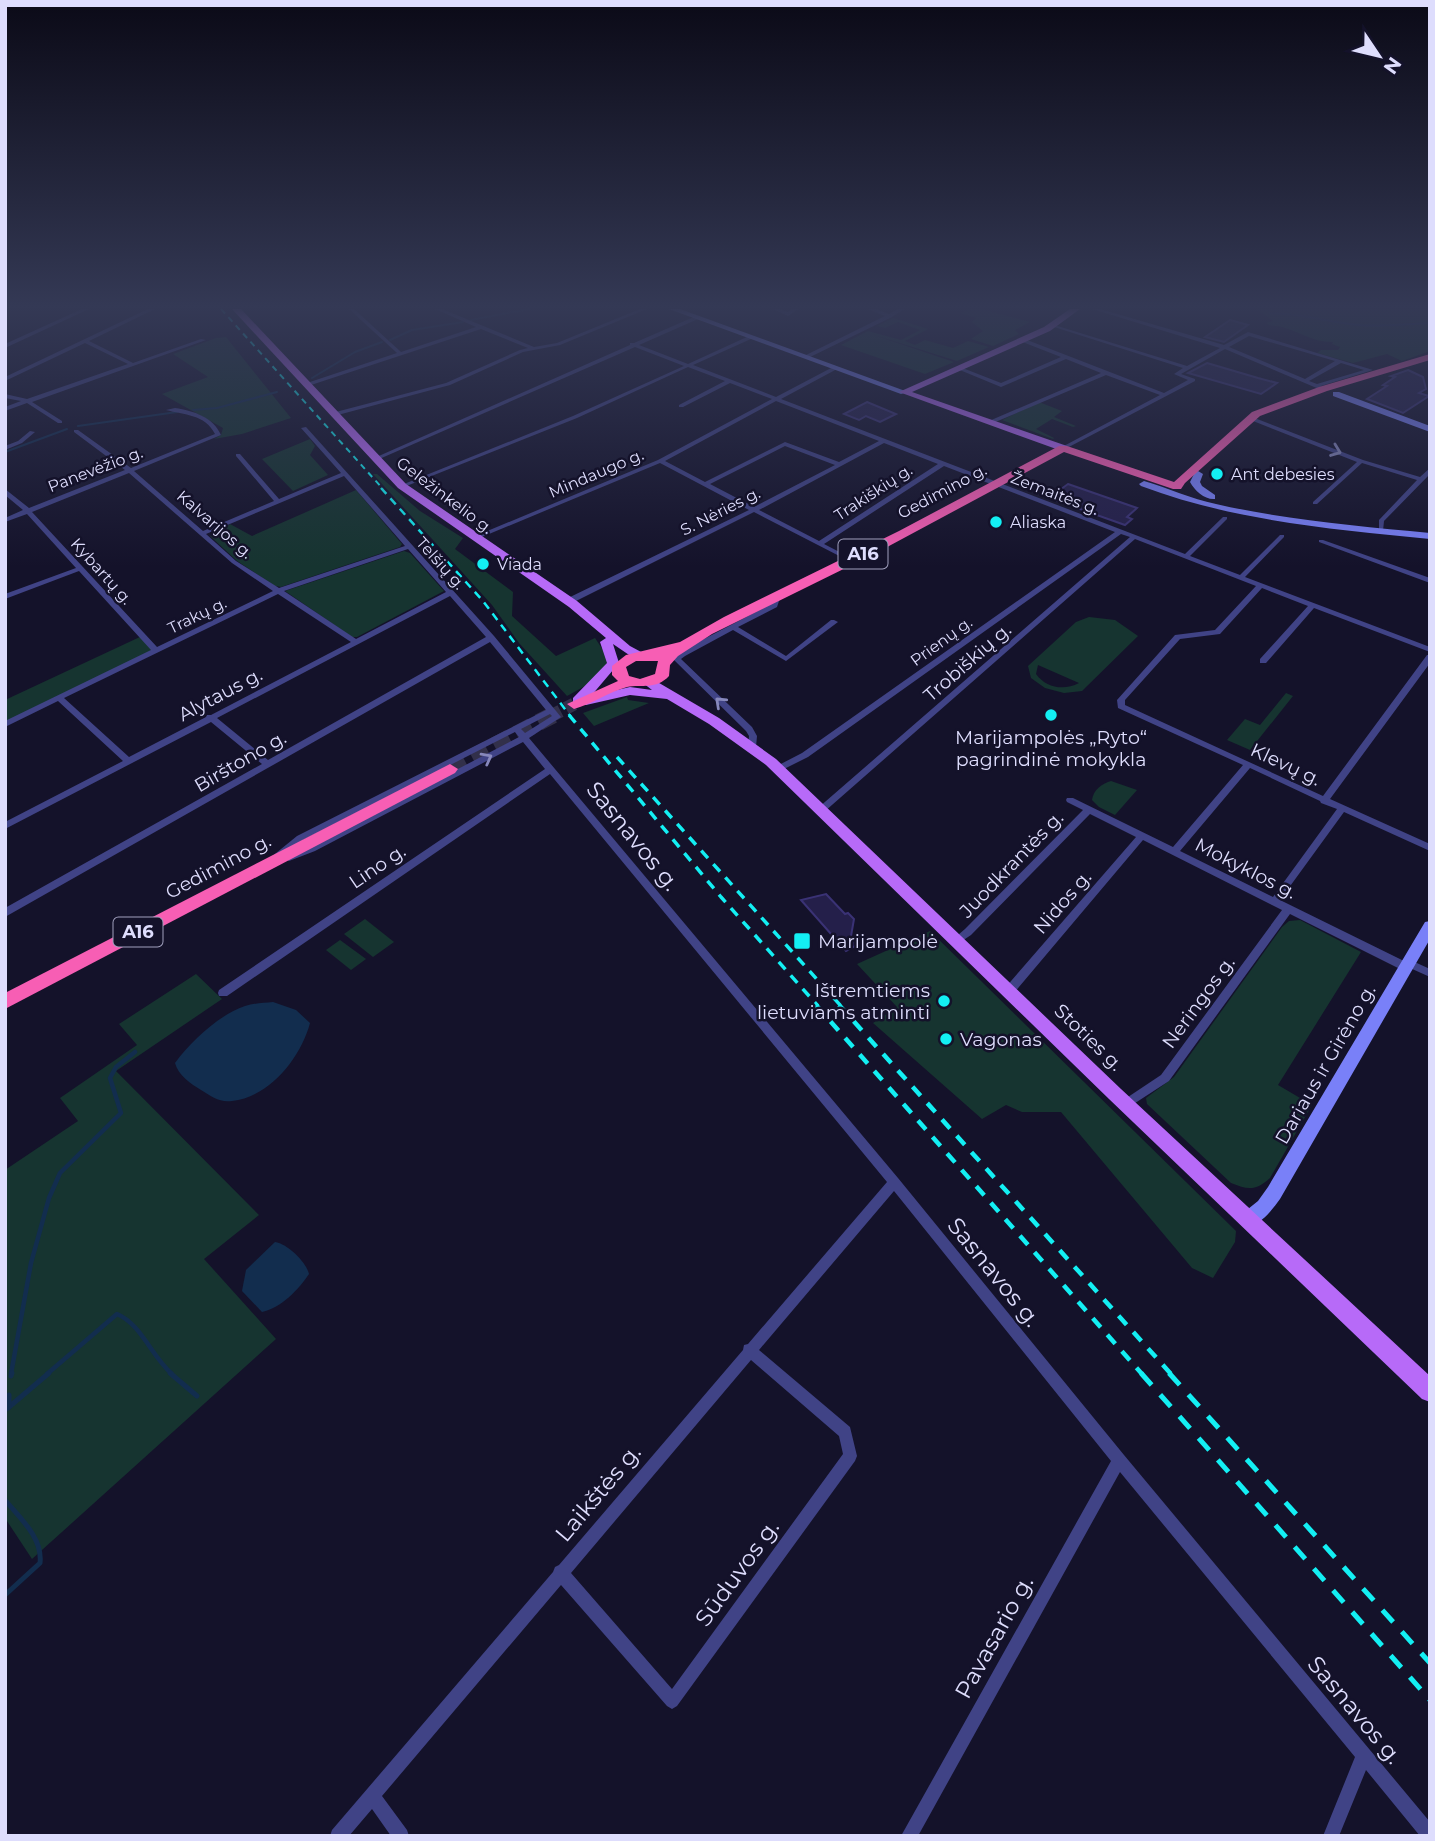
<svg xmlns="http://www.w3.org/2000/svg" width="1435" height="1841" font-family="Montserrat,sans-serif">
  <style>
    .green { fill: #163430; fill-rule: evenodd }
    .water { fill: #122d4e }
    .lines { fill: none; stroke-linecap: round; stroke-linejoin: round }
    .stream-far2 { stroke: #122d4e; stroke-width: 2 }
    .stream-far1 { stroke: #122d4e; stroke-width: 4.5 }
    .stream { stroke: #122d4e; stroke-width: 5 }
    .building { fill: #241f4a; stroke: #3a3275; stroke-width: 2 }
    .highway-tunnel-far1 { stroke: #32304a; stroke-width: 13; stroke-dasharray: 13 6; stroke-linecap: butt }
    .highway-tunnel { stroke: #32304a; stroke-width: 17; stroke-dasharray: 17 8; stroke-linecap: butt }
    .street { fill: #404386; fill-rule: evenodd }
    .secondary { fill: #7980f8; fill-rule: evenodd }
    .primary { fill: #b76af8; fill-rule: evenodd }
    .highway { fill: #f75eb4; fill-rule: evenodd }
    .rail-far4 { stroke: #13eff3; stroke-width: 2; stroke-dasharray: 6 5; stroke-linecap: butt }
    .rail-far3 { stroke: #13eff3; stroke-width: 2.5; stroke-dasharray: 8 6; stroke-linecap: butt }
    .rail-far2 { stroke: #13eff3; stroke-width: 3.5; stroke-dasharray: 10 8; stroke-linecap: butt }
    .rail-far1 { stroke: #13eff3; stroke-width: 4.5; stroke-dasharray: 12 10; stroke-linecap: butt }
    .rail { stroke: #13eff3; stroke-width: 5; stroke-dasharray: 16 13; stroke-linecap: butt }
    .oneway { stroke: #8788bc }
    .poi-dot { fill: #13eff3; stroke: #14122a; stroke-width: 2.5 }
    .labels { text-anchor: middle; stroke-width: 5; stroke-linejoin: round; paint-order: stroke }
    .far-street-label { font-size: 16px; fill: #deddfd; stroke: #14122a }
    .far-poi-label { font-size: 16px; fill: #deddfd; stroke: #14122a; text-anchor: start }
    .shield { fill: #14122a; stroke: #a1a0be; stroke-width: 2 }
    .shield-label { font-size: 18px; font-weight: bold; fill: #deddfd }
    .street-label { font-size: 19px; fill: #deddfd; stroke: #14122a }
    .poi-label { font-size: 19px; fill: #deddfd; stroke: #14122a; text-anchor: start }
    .near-street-label { font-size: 23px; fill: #deddfd; stroke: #14122a }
  </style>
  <rect width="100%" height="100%" fill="#14122a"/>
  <g class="green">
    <path d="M 968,309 L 981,309 L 1030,322 L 1015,330 L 1019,334 L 993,346 L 971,339 L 983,331 L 972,322 L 976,318 L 961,313 Z"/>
    <path d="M 1257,309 L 1430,309 L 1430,351 L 1402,361 L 1387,354 L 1353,363 L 1317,353 L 1321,350 L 1338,350 L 1340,347 L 1332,344 L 1333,342 C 1316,343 1299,332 1282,327 C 1276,325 1272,327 1266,323 L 1273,321 Z"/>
    <path d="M 893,318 L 928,329 L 905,341 L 915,345 L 925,340 L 953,348 L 968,341 L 989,347 L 957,361 L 871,334 L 954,362 L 925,374 L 841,345 L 868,331 L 901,340 L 920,330 L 898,322 L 885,328 L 877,326 Z"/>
    <path d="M 226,337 L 291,418 L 242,434 L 214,439 L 221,435 L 223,428 L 162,394 L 208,377 L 173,354 L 216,338 Z"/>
    <path d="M 1039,402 L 1062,411 L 1054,417 L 1076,426 L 1073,427 L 1052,419 L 1036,429 L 1054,438 L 1053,439 L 1002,420 Z"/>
    <path d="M 310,439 L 315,446 L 310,455 L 328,475 L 293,491 L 262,459 Z"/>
    <path d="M 373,474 L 377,474 L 420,511 L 463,538 L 455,549 L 513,592 L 512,616 L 556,656 L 595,638 L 609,659 C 599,679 586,686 567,696 L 519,643 L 492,605 Z"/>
    <path d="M 356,490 L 402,544 L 400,547 L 281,587 L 275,586 L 237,561 L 210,536 L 230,524 L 252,536 Z"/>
    <path d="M 404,551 L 410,553 L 444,591 L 357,637 L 352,637 L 285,591 Z"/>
    <path d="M 1089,617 L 1115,620 L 1138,636 L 1082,691 L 1064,693 L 1045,688 L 1031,678 L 1028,666 L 1076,622 ZM 1038,665 L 1079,683 C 1064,691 1046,688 1036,674 Z"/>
    <path d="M 142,636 L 156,651 L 5,724 L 5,700 Z"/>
    <path d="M 1286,693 L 1293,696 L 1250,750 L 1227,740 L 1245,719 L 1260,725 Z"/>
    <path d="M 627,697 L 628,700 L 649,703 L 594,726 L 583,713 Z"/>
    <path d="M 1111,781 L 1137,790 L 1115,815 L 1099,807 L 1092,800 C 1093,790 1103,783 1111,781 Z"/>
    <path d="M 365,919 L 394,942 L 373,957 L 344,934 Z"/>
    <path d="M 1300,920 L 1361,952 L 1278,1085 L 1312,1105 L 1270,1178 C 1256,1191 1248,1190 1231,1183 L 1147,1104 L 1146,1098 L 1174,1077 L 1282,927 L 1289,921 Z"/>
    <path d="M 930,931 L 1236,1231 L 1235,1242 L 1213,1278 L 1192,1268 L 1061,1112 L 1022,1112 L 1006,1105 L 982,1119 L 873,1023 L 897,1007 L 857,964 Z"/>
    <path d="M 340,940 L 366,959 L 351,970 L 326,950 Z"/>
    <path d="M 196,974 L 222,999 L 116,1071 L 259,1215 L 204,1259 L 276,1339 L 32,1559 L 5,1518 L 5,1170 L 78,1121 L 60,1098 L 137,1045 L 119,1024 Z"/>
  </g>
  <g class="water">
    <path d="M 273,1002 L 296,1010 L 310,1023 C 301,1057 270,1097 232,1101 C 220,1103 211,1096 201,1090 C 191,1084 178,1075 175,1063 C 191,1041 219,1015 245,1006 C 254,1003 264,1003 273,1002 Z"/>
    <path d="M 275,1242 C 288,1244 306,1262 309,1274 C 299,1289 281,1308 262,1312 L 242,1291 L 246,1270 Z"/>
  </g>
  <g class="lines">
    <g class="stream-far2">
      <path d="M 1270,313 C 1300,313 1328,322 1358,325 C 1381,327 1406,324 1430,323"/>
      <path d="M 471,320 L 529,309"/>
      <path d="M 390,340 L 412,330 L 463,322"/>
      <path d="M 312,378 L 355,352 L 382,342"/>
      <path d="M 193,410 L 217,408 L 277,392"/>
      <path d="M 78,426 L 177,412"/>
      <path d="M 5,452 L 67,429"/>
    </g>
    <g class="stream-far1">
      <path d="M 11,1374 L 31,1263 L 49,1198 L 60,1173 L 121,1113 L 110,1078 L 116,1067 L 135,1052"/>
      <path d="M 47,1374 L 117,1314 C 141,1324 152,1357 172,1374"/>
    </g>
    <g class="stream">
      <path d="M 170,1373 L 197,1396"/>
      <path d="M 11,1376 L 12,1373"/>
      <path d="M 9,1407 L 49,1373"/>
      <path d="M 5,1410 L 9,1407 L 9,1395"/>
      <path d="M 5,1500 C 20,1518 43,1538 40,1563 L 5,1595"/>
    </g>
  </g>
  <g class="building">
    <path d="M 1230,320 L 1248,325 L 1224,342 L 1205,337 Z"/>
    <path d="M 1207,363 L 1258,378 L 1277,383 L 1261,394 L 1188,373 Z"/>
    <path d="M 1408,370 L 1423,377 L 1426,389 L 1419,393 L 1429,396 L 1403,413 L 1367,399 L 1387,386 L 1383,385 L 1395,377 L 1391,376 Z"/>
    <path d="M 867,402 L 896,414 L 880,422 L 866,416 L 859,420 L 844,414 Z"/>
    <path d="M 1068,484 L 1137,508 L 1127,517 L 1132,519 L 1125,525 L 1049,498 Z"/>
    <path d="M 826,894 L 845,914 L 848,913 L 854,919 L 851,936 L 859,944 L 846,951 L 801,900 Z"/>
  </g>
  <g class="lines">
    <path class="highway-tunnel-far1" d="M 549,717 L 574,704"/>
    <path class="highway-tunnel" d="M 450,769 L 553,715"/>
    <g class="street">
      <path d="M 82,309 L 89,309 L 5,348 L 5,344 Z"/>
      <path d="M 148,309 L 155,309 L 89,341 L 133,363 L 201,339 L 206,340 L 32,402 L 62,421 L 62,423 L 58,423 L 27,403 L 5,411 L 5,407 L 21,401 L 5,398 L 5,394 L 27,399 L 128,364 L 85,343 L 5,381 L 5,377 Z"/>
      <path d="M 349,309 L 354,309 L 401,352 L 476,327 L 435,309 L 442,309 L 534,347 L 557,343 L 640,309 L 647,309 L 560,345 L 523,352 L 450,385 L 334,416 L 332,415 L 332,413 L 446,383 L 520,350 L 528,348 L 481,329 L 308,386 L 304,386 L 304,384 L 397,353 Z"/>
      <path d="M 773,309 L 780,309 L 788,312 L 792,309 L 798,309 L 788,316 Z"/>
      <path d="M 868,309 L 876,309 L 889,314 L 898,309 L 904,309 L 892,317 L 808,358 L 804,358 L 804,356 L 885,316 Z"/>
      <path d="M 1092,309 L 1100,309 L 1224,345 L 1248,332 L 1373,370 L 1321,386 L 1319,389 L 1225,349 L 1181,374 L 1195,379 L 1195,381 L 1065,449 L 1060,448 L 1160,395 L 1106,375 L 993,423 L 989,423 L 989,421 L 1101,373 L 1066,359 L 1001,387 L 955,368 L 960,367 L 1001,383 L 1061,357 L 1020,341 L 1020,339 L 1022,338 L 1164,393 L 1188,380 L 1174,374 L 1183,368 L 1051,326 L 1051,324 L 1187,366 L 1220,348 ZM 1249,336 L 1335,361 L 1305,379 L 1229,347 ZM 1341,363 L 1364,370 L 1317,384 L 1309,381 Z"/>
      <path d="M 696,316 L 699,318 L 698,319 L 639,345 L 688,364 L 749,336 L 753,336 L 753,338 L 693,365 L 776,397 L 833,367 L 837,367 L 837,369 L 781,399 L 1185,554 L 1223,517 L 1227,517 L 1227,519 L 1190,556 L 1240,575 L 1280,535 L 1284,535 L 1284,537 L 1245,577 L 1430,647 L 1430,652 L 1314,608 L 1266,663 L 1260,663 L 1260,659 L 1308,606 L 1262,588 L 1220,634 L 1180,639 L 1125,700 L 1125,705 L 1323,796 L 1427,655 L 1430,655 L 1430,663 L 1330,799 L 1430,844 L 1430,851 L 1344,812 L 1280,900 L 1404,961 L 1408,959 L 1430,969 L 1430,977 L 1410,968 L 1406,971 L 1402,970 L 1290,914 L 1169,1081 L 1126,1109 L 1122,1107 L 1120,1104 L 1122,1101 L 1161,1075 L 1282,910 L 1143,840 L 1013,994 L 1005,994 L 1004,991 L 1005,988 L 1136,837 L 1090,814 L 971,935 L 956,945 L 953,944 L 951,941 L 965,929 L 1083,810 L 1067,802 L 1066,800 L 1067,798 L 1073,798 L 1173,847 L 1243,765 L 1118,708 L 1117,700 L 1175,635 L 1215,630 L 1256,586 L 1135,539 L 824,812 L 818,812 L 817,810 L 818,808 L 1130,537 L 1121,534 L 808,757 L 778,772 L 775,771 L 774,769 L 775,767 L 802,753 L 1115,532 L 944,466 L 824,544 L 853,559 L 853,561 L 849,561 L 754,512 L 572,603 L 566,603 L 566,599 L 749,510 L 660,463 L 477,539 L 473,539 L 473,537 L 658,460 L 772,399 L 730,383 L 683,407 L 679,407 L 679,405 L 725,381 L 688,367 L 577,418 L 404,487 L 399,486 L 573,416 L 684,366 L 635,347 L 377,460 L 372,459 L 630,345 L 630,343 L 634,343 ZM 776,401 L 879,441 L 839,462 L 785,442 L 705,482 L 665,461 ZM 884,443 L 938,464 L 819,541 L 759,510 ZM 785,446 L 835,465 L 754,507 L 710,484 ZM 1250,768 L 1320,801 L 1321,803 L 1337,809 L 1273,897 L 1180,851 Z"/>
      <path d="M 175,408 C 194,411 213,417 221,435 L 134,471 L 203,531 L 274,501 L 236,456 L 236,454 L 240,454 L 279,499 L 341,473 L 301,428 L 306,427 L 494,636 L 561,717 L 529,738 L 898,1178 L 1124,1455 L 1430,1822 L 1430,1836 L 1420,1836 L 1366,1770 L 1339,1836 L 1323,1836 L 1355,1757 L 1120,1472 L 918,1836 L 901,1836 L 1111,1461 L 894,1191 L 759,1350 L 850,1427 L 857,1456 L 855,1461 L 677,1706 L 672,1709 L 667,1706 L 561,1585 L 382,1796 L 407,1830 L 409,1836 L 391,1836 L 372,1809 L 349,1836 L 330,1836 L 332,1830 L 553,1572 L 555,1567 L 559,1565 L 743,1350 L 744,1345 L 748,1344 L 887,1182 L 550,774 L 227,996 L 219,996 L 218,993 L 219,990 L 545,769 L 523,742 L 315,851 L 289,861 L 284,858 L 286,856 L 309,847 L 519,737 L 515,732 L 303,840 L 278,860 L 275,861 L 270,858 L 297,836 L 546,710 L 490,642 L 5,917 L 5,908 L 262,764 L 211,722 L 5,829 L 5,822 L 123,761 L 58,701 L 5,727 L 5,721 L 151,650 L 79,571 L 5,599 L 5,594 L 76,568 L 27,514 L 5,522 L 5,518 L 23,510 L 5,495 L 5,489 L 29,508 L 125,470 L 74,432 L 74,430 L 78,430 L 131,468 L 215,434 C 205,414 184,415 166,410 ZM 129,473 L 232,563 L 273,591 L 157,647 L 32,512 ZM 344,476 L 405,546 L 279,588 L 236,561 L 206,534 ZM 408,549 L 446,592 L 356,639 L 284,591 ZM 278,594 L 351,642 L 211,715 L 207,715 L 206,717 L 129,757 L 64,698 ZM 450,596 L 486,637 L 268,760 L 217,718 ZM 550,714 L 552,716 L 525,733 L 521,729 ZM 751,1360 L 839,1436 L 843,1454 L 672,1689 L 571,1573 Z"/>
      <path d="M 1248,417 L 1252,417 L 1363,460 L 1420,477 L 1430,468 L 1430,474 L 1384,521 L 1383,531 L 1379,531 L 1379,520 L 1417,480 L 1362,463 L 1317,504 L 1313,504 L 1313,502 L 1357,462 L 1248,419 Z"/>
      <path d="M 30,431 L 35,432 L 22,443 L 5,450 L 5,446 L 18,441 Z"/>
      <path d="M 1319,540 L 1323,540 L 1430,578 L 1430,583 L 1319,542 Z"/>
      <path d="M 773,596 L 776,596 L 780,598 L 777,607 L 738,627 L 786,656 L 831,620 L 834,620 L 838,622 L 786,661 L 733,630 L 685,656 L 681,659 L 752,727 L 757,736 L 756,747 L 752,750 L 748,747 L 749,736 L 746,731 L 673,659 L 679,652 L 771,604 Z"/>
    </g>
    <g class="secondary">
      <path d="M 669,309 L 680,309 L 908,392 L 901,394 Z"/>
      <path d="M 1333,392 L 1339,392 L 1430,426 L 1430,432 L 1333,396 Z"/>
      <path d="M 1198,471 L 1203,474 L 1200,482 L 1202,486 L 1215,495 L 1215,499 C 1205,500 1195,491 1190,482 L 1195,472 Z"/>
      <path d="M 1144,481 C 1168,488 1191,499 1216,504 C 1286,520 1358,526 1430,533 L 1430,539 C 1332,529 1234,521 1141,486 L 1139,484 Z"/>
      <path d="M 1430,921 L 1430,939 L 1280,1199 C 1272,1210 1263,1222 1249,1227 L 1243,1225 L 1240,1219 L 1243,1213 L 1258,1201 L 1268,1187 L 1425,922 Z"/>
    </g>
    <g class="primary">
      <path d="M 232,309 L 241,309 L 406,484 L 577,601 L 630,646 L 643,653 L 643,659 L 635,659 L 613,644 L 619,663 L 591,696 L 630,687 L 652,690 L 643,683 L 644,680 L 654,680 L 719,718 L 776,759 L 1121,1089 L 1430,1376 L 1430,1402 L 1422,1399 L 1109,1099 L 766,765 L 709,724 L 667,699 L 630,695 L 586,705 L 573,704 L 573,698 L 607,663 L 600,642 L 606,638 L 569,607 L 398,488 Z"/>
      <path d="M 1070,309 L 1080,309 L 1050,331 L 912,392 L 1067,446 L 1067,450 L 1059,450 L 899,392 L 1044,327 Z"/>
    </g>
    <g class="highway">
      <path d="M 1430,354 L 1430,360 L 1327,391 L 1260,416 L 1185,483 L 1181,489 L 1173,489 L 1064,452 L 876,553 L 712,634 L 678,656 L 670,665 L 669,676 C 656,690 642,684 627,687 C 609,692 592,704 574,709 L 567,704 L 618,681 L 612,675 L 612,666 L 626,655 L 680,642 L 724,617 L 899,531 L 1059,446 L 1067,446 L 1174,482 L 1252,412 L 1319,387 ZM 636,661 L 658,661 L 655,674 L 640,679 L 629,676 L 626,667 Z"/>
      <path d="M 450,764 L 458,769 L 455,773 L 5,1009 L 5,993 Z"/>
    </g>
    <path class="rail-far4" d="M 221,309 L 383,489"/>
    <path class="rail-far3" d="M 381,488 L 483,601 L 571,717"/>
    <g class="rail-far2">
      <path d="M 569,715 L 721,897 L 818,1006"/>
      <path d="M 617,757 L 841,1006"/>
    </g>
    <g class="rail-far1">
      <path d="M 816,1005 L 1142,1374"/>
      <path d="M 839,1005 L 1171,1374"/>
    </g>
    <g class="rail">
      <path d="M 1141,1373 L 1430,1700"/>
      <path d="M 1169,1373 L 1430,1663"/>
    </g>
  </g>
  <defs><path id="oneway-chevron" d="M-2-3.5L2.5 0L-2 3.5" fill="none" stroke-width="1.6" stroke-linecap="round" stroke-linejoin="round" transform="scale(1.75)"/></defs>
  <g class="oneway">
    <use href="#oneway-chevron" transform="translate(1336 451) rotate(21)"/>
    <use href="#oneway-chevron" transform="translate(720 702) rotate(-137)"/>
    <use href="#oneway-chevron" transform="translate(487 758) rotate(-28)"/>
  </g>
  <linearGradient id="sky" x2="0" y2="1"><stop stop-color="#0b0a17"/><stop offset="0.54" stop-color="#343955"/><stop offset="1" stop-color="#343955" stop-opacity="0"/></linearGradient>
  <rect width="1435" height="567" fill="url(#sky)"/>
  <g class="poi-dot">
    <circle cx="1217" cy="474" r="7"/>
    <circle cx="996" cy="522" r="7"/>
    <circle cx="483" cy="564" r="7"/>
    <circle cx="1051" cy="715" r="7"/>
    <rect x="793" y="932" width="18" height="18" rx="3.5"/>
    <circle cx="944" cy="1001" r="7"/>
    <circle cx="946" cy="1039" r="7"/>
  </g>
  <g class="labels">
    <g class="far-street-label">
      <text transform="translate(95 469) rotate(-21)" y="6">Panevėžio g.</text>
      <text transform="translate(596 473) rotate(-23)" y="6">Mindaugo g.</text>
      <text transform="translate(942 491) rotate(-28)" y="6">Gedimino g.</text>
      <text transform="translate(873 492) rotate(-33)" y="6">Trakiškių g.</text>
      <text transform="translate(1055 493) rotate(21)" y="6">Žemaitės g.</text>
      <text transform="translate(445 495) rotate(37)" y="6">Geležinkelio g.</text>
      <text transform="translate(720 511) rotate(-27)" y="6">S. Nėries g.</text>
      <text transform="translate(215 524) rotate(41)" y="6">Kalvarijos g.</text>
      <text transform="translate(441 563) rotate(48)" y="6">Telšių g.</text>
      <text transform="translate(102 571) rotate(48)" y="6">Kybartų g.</text>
      <text transform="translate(197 615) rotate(-26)" y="6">Trakų g.</text>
      <text transform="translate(941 641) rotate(-36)" y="6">Prienų g.</text>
    </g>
    <g class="far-poi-label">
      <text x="1231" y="480">Ant debesies</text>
      <text x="1010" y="528">Aliaska</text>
      <text x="497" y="570">Viada</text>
    </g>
    <g class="shield">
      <rect x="838.5" y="539.5" width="49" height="29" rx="5"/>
      <rect x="113.5" y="917.5" width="49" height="29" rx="5"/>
    </g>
    <g class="shield-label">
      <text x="863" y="560">A16</text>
      <text x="138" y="938">A16</text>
    </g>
    <g class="street-label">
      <text transform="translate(967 662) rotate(-41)" y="7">Trobiškių g.</text>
      <text transform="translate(220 694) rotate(-28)" y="7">Alytaus g.</text>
      <text transform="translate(240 761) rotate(-30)" y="7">Birštono g.</text>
      <text transform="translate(1286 764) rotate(25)" y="7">Klevų g.</text>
      <text transform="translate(1011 864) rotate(-46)" y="7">Juodkrantės g.</text>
      <text transform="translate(218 866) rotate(-28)" y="7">Gedimino g.</text>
      <text transform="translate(377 866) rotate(-34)" y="7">Lino g.</text>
      <text transform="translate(1246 868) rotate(27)" y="7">Mokyklos g.</text>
      <text transform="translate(1062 902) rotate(-49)" y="7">Nidos g.</text>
      <text transform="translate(1198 1002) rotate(-54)" y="7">Neringos g.</text>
      <text transform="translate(1089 1037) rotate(44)" y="7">Stoties g.</text>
      <text transform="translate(1325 1064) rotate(-60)" y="7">Dariaus ir Girėno g.</text>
    </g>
    <g class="poi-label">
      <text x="1051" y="744" text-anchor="middle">Marijampolės „Ryto“<tspan x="1051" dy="22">pagrindinė mokykla</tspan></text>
      <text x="818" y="948">Marijampolė</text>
      <text x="930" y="997" text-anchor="end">Ištremtiems<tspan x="930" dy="22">lietuviams atminti</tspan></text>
      <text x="960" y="1046">Vagonas</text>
    </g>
    <g class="near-street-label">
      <text transform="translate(633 836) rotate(51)" y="8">Sasnavos g.</text>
      <text transform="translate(994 1272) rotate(51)" y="8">Sasnavos g.</text>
      <text transform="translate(598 1493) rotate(-50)" y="8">Laikštės g.</text>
      <text transform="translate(737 1573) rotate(-54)" y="8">Sūduvos g.</text>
      <text transform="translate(994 1637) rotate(-61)" y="8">Pavasario g.</text>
      <text transform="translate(1355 1710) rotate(50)" y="8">Sasnavos g.</text>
    </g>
  </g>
  <rect width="1435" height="1841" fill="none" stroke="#deddfd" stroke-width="14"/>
  <g transform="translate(1379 56) rotate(125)" stroke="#14122a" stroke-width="5" paint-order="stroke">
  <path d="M0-5L12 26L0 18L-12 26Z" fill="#deddfd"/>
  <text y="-10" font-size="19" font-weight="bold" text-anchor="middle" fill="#deddfd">N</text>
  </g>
</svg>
